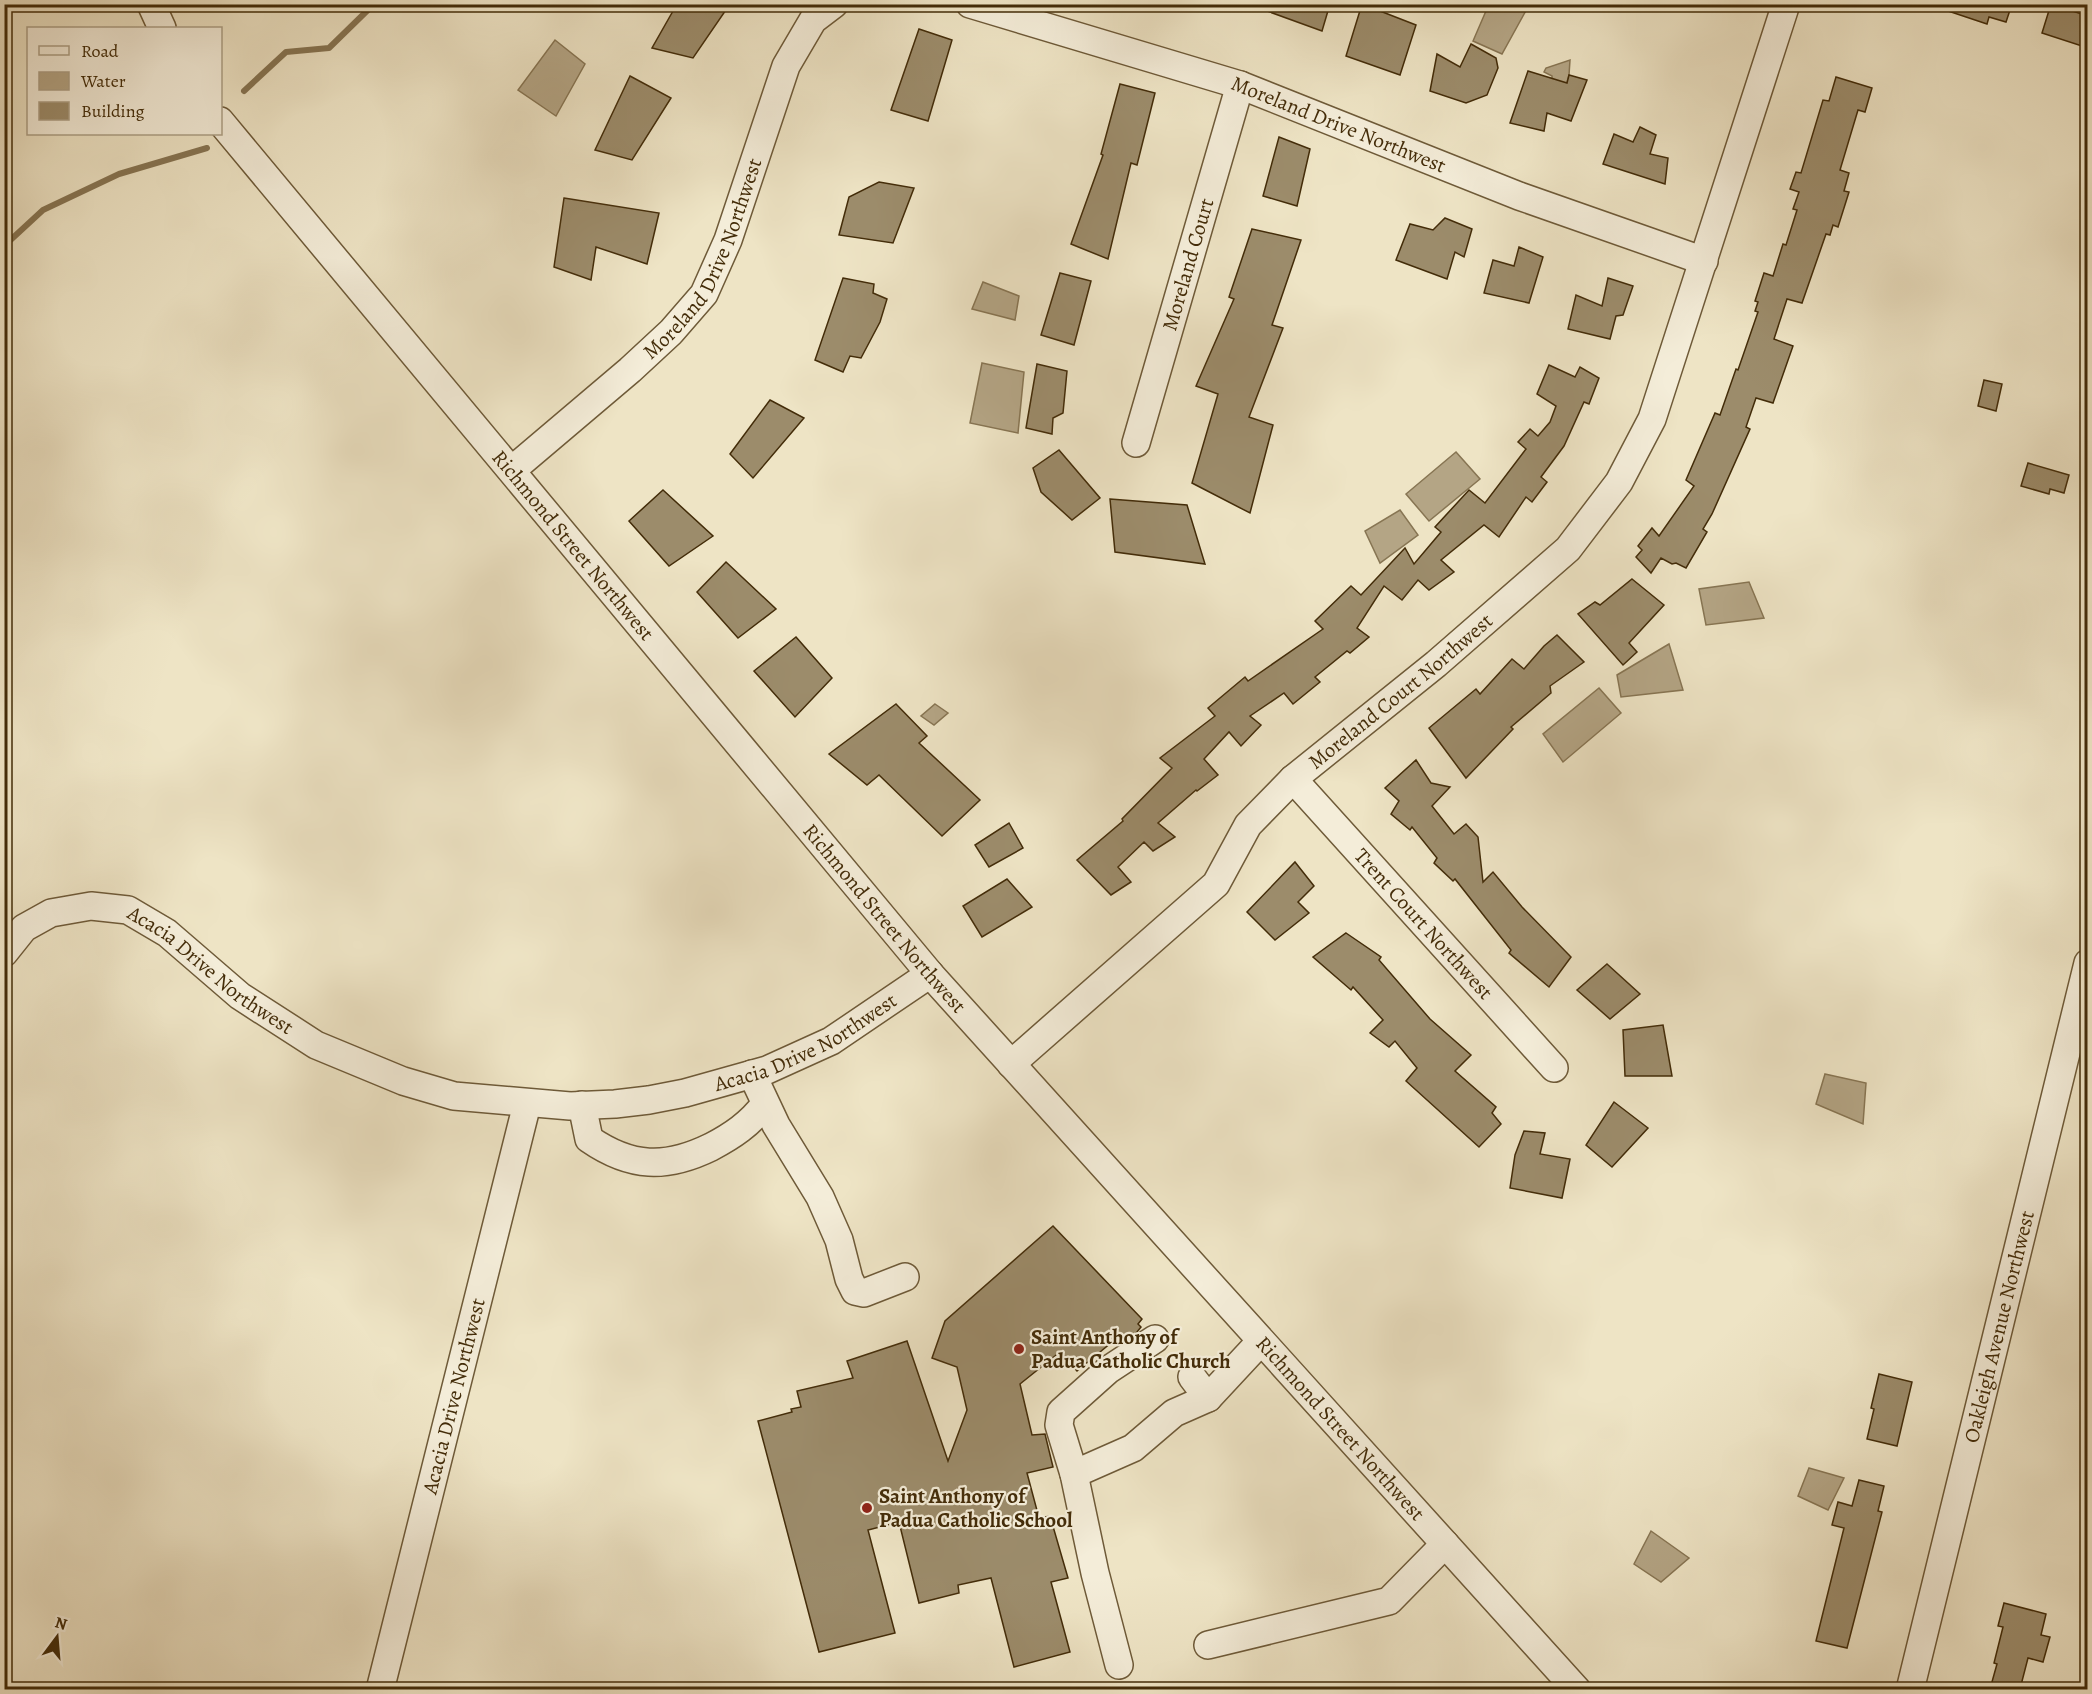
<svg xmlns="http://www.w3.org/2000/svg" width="2092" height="1694" font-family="Alegreya,serif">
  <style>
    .water { fill: #b4a585; stroke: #877553; stroke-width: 1.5 }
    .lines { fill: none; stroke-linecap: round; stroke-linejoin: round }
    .stream { stroke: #877553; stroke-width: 6 }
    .building { fill: #9c8c6b; stroke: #432c09; stroke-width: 1.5 }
    .minor-casing { stroke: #6e5a38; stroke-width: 30 }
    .minor { stroke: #f4edd9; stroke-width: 27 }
    .poi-dot { fill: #8f2418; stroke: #f4edd9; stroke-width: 2 }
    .labels { text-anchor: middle; stroke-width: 4.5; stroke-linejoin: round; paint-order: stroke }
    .street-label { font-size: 21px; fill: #432c09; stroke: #f4edd9 }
    .poi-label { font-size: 21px; font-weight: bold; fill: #432c09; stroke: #f4edd9; text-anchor: start }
  </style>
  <rect width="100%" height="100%" fill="#eee4c5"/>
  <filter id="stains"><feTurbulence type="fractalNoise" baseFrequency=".00333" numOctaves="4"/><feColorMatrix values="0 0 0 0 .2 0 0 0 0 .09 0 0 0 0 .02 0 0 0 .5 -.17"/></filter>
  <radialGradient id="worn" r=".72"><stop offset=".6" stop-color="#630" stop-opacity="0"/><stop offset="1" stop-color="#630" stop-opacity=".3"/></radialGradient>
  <g class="water">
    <path d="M 1489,4 L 1529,5 L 1502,54 L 1473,41 Z"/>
    <path d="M 555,40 L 585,64 L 556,116 L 518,90 Z"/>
    <path d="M 1570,60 L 1569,75 L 1565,89 L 1552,86 L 1552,76 L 1544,72 L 1546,68 Z"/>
    <path d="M 983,282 L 1019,296 L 1015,320 L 972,309 Z"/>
    <path d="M 982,363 L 1024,372 L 1018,433 L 970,423 Z"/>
    <path d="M 1456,452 L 1480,479 L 1429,521 L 1406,494 Z"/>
    <path d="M 1400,510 L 1418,535 L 1380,563 L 1365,531 Z"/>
    <path d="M 1749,582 L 1764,618 L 1706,625 L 1699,589 Z"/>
    <path d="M 1669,644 L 1683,690 L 1621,697 L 1617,675 Z"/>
    <path d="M 1599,688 L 1621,713 L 1563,762 L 1543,734 Z"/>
    <path d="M 935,704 L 948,713 L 934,725 L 921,716 Z"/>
    <path d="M 1825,1074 L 1866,1083 L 1863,1124 L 1816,1104 Z"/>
    <path d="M 1809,1468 L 1844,1478 L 1828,1510 L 1798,1496 Z"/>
    <path d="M 1651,1531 L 1689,1558 L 1661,1582 L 1634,1564 Z"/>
  </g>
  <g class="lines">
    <g class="stream">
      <path d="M 244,91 L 286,52 L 329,48 L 374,4"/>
      <path d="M 4,246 L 43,210 L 119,174 L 207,148"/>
    </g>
  </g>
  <g class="building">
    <path d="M 677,4 L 730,4 L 693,58 L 652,48 Z"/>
    <path d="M 1256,4 L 1330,4 L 1322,31 L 1256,7 Z"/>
    <path d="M 1362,4 L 1416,25 L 1400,75 L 1346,56 Z"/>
    <path d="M 1939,4 L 2012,4 L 2006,22 L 1989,17 L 1987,24 L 1939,8 Z"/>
    <path d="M 2051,4 L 2088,16 L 2088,48 L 2042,33 Z"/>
    <path d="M 919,29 L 952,40 L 928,121 L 891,110 Z"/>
    <path d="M 1471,44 L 1496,58 L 1498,68 L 1487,95 L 1466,103 L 1430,91 L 1437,54 L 1460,67 Z"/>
    <path d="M 1528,71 L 1567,83 L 1569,75 L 1587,80 L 1571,121 L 1547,113 L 1544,131 L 1510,123 Z"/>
    <path d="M 630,76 L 671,98 L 632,160 L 595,150 Z"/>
    <path d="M 1836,77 L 1872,88 L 1865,112 L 1858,110 L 1840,170 L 1849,173 L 1844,191 L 1849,192 L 1838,227 L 1833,225 L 1830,235 L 1826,234 L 1802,303 L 1787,299 L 1774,339 L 1793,346 L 1773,403 L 1756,398 L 1746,427 L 1750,429 L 1712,514 L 1703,529 L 1707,532 L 1686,568 L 1676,563 L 1672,564 L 1661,558 L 1651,573 L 1636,557 L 1642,550 L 1638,546 L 1652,528 L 1659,536 L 1694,486 L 1686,480 L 1715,413 L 1720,415 L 1736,369 L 1738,370 L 1758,312 L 1755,311 L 1758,302 L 1755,301 L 1764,273 L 1773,276 L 1783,244 L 1786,245 L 1797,210 L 1793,209 L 1799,192 L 1790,189 L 1796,172 L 1801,173 L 1823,100 L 1829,101 Z"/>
    <path d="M 1120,84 L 1155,93 L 1137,165 L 1131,163 L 1108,259 L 1071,244 L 1103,155 L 1101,154 Z"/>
    <path d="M 1640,127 L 1656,135 L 1650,154 L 1668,158 L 1665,184 L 1603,164 L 1614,134 L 1633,142 Z"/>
    <path d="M 1279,137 L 1310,149 L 1297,206 L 1263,196 Z"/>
    <path d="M 879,182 L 914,188 L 893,243 L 839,235 L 849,197 Z"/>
    <path d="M 564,198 L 659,213 L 647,264 L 596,247 L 591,280 L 554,267 Z"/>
    <path d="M 1445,218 L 1472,229 L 1464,257 L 1455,252 L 1447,279 L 1396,260 L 1410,224 L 1433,230 Z"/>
    <path d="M 1252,229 L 1301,240 L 1272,325 L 1283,328 L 1249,417 L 1273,425 L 1250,513 L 1192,483 L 1218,394 L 1196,386 L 1234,299 L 1229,297 Z"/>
    <path d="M 1519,247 L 1543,257 L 1529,303 L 1484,293 L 1493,260 L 1514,266 Z"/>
    <path d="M 1060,273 L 1091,281 L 1074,345 L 1041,335 Z"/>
    <path d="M 843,278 L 874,284 L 873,293 L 887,299 L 880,322 L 861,358 L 850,356 L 843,372 L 815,360 Z"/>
    <path d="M 1608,278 L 1633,286 L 1623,315 L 1616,316 L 1610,339 L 1568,329 L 1576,295 L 1602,306 Z"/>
    <path d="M 1037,364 L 1067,371 L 1063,413 L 1053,418 L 1052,434 L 1026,428 Z"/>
    <path d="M 1549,365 L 1575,377 L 1580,367 L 1599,378 L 1589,404 L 1584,402 L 1564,446 L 1541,477 L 1547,482 L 1532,502 L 1526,497 L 1499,537 L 1484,525 L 1441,560 L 1454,572 L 1429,590 L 1418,580 L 1402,600 L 1384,586 L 1357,628 L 1369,637 L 1350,653 L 1347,651 L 1315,677 L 1320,682 L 1293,704 L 1284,693 L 1250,716 L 1261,725 L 1241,746 L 1229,732 L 1204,759 L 1218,775 L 1197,791 L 1196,790 L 1158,823 L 1175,837 L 1153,851 L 1144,842 L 1118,867 L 1131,882 L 1111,895 L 1077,860 L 1123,821 L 1122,819 L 1172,768 L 1160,758 L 1215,716 L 1208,708 L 1245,677 L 1248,681 L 1323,629 L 1315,621 L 1351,586 L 1361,595 L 1405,548 L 1414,564 L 1441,532 L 1435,527 L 1469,490 L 1485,503 L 1526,449 L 1518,442 L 1530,429 L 1538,436 L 1550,422 L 1556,406 L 1537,394 Z"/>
    <path d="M 1984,380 L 2002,384 L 1996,411 L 1978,406 Z"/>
    <path d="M 770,400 L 804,418 L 753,478 L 730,454 Z"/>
    <path d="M 1059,450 L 1100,498 L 1072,520 L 1041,492 L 1033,468 Z"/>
    <path d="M 2028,463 L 2069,475 L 2064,493 L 2050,489 L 2049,494 L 2021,486 Z"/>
    <path d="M 663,490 L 713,536 L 669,566 L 629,521 Z"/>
    <path d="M 1110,499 L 1187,505 L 1205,564 L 1115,552 Z"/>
    <path d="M 726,562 L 776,609 L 738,638 L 697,592 Z"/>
    <path d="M 1632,579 L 1664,605 L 1629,643 L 1637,652 L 1623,665 L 1578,614 L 1595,602 L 1600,605 Z"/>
    <path d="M 1557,635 L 1584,662 L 1550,686 L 1551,693 L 1511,727 L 1513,729 L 1466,778 L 1429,728 L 1476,689 L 1480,694 L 1512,659 L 1524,669 L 1544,646 Z"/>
    <path d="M 796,637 L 832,678 L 795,717 L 754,671 Z"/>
    <path d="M 896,704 L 927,736 L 919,743 L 980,800 L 942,836 L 879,775 L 867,785 L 829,754 Z"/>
    <path d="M 1416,760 L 1431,783 L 1450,787 L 1432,806 L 1454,834 L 1466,824 L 1478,837 L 1483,882 L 1493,872 L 1522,907 L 1571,957 L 1549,987 L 1509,953 L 1511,950 L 1455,879 L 1453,881 L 1434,863 L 1437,858 L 1412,827 L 1410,830 L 1391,814 L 1399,801 L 1385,788 Z"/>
    <path d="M 1009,823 L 1023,848 L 989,867 L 975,845 Z"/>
    <path d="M 1295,862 L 1314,886 L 1298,902 L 1309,913 L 1275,940 L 1247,912 Z"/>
    <path d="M 1007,879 L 1032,907 L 982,937 L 963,906 Z"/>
    <path d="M 1346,933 L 1381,957 L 1379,960 L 1430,1019 L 1471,1055 L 1455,1071 L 1496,1107 L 1492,1113 L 1501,1124 L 1479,1147 L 1406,1081 L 1417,1068 L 1395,1041 L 1389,1047 L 1370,1033 L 1383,1020 L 1353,987 L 1351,990 L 1313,957 Z"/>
    <path d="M 1607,964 L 1640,994 L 1610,1019 L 1577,990 Z"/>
    <path d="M 1663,1025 L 1672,1076 L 1625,1076 L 1623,1030 Z"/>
    <path d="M 1614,1102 L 1648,1128 L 1612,1167 L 1586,1145 Z"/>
    <path d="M 1524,1131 L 1545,1133 L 1540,1154 L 1570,1159 L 1562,1198 L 1510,1188 L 1515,1155 Z"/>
    <path d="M 1053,1226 L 1142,1319 L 1138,1324 L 1141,1327 L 1137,1332 L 1122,1342 L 1117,1338 L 1077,1371 L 1060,1352 L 1020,1384 L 1032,1435 L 1045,1434 L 1053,1467 L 1027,1473 L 1039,1518 L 1050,1516 L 1068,1578 L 1051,1582 L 1070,1652 L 1014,1667 L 991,1578 L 958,1585 L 959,1593 L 919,1603 L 899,1522 L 868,1530 L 895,1633 L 819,1652 L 758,1421 L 792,1412 L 791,1409 L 801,1407 L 797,1391 L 853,1378 L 847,1361 L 907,1341 L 948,1461 L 967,1410 L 957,1367 L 932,1358 L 945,1321 Z"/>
    <path d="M 1879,1374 L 1912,1382 L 1897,1446 L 1867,1439 L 1874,1409 L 1871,1408 Z"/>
    <path d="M 1859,1480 L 1884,1486 L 1878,1511 L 1882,1512 L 1847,1648 L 1816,1641 L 1844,1528 L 1832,1525 L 1838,1502 L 1852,1506 Z"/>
    <path d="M 2004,1603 L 2046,1614 L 2041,1635 L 2050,1637 L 2043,1662 L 2028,1658 L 2020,1689 L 1990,1689 L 1997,1664 L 1994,1663 L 2003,1627 L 1998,1626 Z"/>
  </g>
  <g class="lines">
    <defs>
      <g id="minor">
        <path d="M 151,4 L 162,28"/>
        <path id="s1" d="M 970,4 L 1240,85 L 1519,196 L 1704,261"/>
        <path id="s2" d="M 220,121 L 930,974 L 1577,1690"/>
        <path id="s3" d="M 1136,443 L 1240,85"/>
        <path id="s4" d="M 512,470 L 630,370 L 671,332 L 704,294 L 728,240 L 786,66 L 813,20 L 834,4"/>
        <path id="s5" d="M 1293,779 L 1554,1068"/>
        <path id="s6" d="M 4,953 L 24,928 L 51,913 L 91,906 L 128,910 L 167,933 L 240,996 L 316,1045 L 403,1081 L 454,1096 L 570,1106 L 615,1104 L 649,1100 L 685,1093 L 767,1070 L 831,1041 L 930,974"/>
        <path id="s7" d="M 1011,1064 L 1216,884 L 1248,825 L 1293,779 L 1436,664 L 1568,549 L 1619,482 L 1652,419 L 1786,4"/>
        <path d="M 752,1074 L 776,1125 L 820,1197 L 839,1240 L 849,1279 L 855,1291 L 864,1293 L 905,1277"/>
        <path d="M 582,1105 L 589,1139 C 631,1168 666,1169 711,1147 C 732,1136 750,1124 765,1104"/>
        <path d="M 1192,1377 L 1208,1398 L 1261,1341"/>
        <path d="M 1074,1474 L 1133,1448 L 1174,1413 L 1208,1398"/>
        <path d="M 1208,1645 L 1389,1601 L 1445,1544"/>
        <path d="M 1119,1665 L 1095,1573 L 1074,1474 L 1059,1425 L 1061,1412 L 1108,1370 L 1155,1339"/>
        <path id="s8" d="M 380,1690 L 527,1104"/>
        <path id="s9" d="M 1910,1690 L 2088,963"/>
      </g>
    </defs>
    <use href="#minor" class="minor-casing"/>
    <use href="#minor" class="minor"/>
  </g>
  <g class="poi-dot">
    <circle cx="1019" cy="1349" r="6"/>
    <circle cx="867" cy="1508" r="6"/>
  </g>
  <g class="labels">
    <g class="street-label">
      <text dy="7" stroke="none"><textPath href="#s1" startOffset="388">Moreland Drive Northwest</textPath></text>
      <text dy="7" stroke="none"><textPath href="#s4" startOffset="291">Moreland Drive Northwest</textPath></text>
      <text dy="7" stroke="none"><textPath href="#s3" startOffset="186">Moreland Court</textPath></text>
      <text dy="7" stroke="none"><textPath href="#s2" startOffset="552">Richmond Street Northwest</textPath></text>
      <text dy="7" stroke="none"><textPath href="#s7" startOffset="543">Moreland Court Northwest</textPath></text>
      <text dy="7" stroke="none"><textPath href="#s2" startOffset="1038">Richmond Street Northwest</textPath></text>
      <text dy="7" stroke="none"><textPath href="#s5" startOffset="195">Trent Court Northwest</textPath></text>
      <text dy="7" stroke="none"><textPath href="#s6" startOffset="243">Acacia Drive Northwest</textPath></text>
      <text dy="7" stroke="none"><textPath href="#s6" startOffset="884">Acacia Drive Northwest</textPath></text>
      <text dy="7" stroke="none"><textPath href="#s9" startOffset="374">Oakleigh Avenue Northwest</textPath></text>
      <text dy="7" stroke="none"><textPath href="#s8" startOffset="303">Acacia Drive Northwest</textPath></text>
      <text dy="7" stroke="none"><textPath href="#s2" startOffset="1722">Richmond Street Northwest</textPath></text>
    </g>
    <g class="poi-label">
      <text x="1031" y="1344">Saint Anthony of<tspan x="1031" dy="24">Padua Catholic Church</tspan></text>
      <text x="879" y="1503">Saint Anthony of<tspan x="879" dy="24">Padua Catholic School</tspan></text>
    </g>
  </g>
  <rect width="2092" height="1694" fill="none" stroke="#eee4c5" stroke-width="24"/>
  <rect x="6" y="6" width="2080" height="1682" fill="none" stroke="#432c09" stroke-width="3"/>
  <rect x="12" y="12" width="2068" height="1670" fill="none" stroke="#432c09" stroke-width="1.5"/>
  <rect x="27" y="27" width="195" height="108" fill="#f4edd9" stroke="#ada086" stroke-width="1.5"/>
  <rect x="39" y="46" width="30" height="9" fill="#f4edd9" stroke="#ada086" stroke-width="1.5"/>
  <text x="81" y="57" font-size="18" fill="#432c09">Road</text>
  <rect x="39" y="72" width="30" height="18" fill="#b4a585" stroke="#ada086" stroke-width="1.5"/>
  <text x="81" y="87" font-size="18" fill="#432c09">Water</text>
  <rect x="39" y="102" width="30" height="18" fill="#9c8c6b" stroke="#ada086" stroke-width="1.5"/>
  <text x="81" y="117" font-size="18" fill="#432c09">Building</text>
  <g transform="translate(57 1637) rotate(16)" stroke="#f4edd9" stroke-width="4.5" paint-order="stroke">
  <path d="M0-4.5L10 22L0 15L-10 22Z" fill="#432c09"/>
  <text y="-9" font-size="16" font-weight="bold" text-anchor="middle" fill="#432c09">N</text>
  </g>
  <rect width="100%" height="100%" filter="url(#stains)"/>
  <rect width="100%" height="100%" fill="url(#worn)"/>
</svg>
